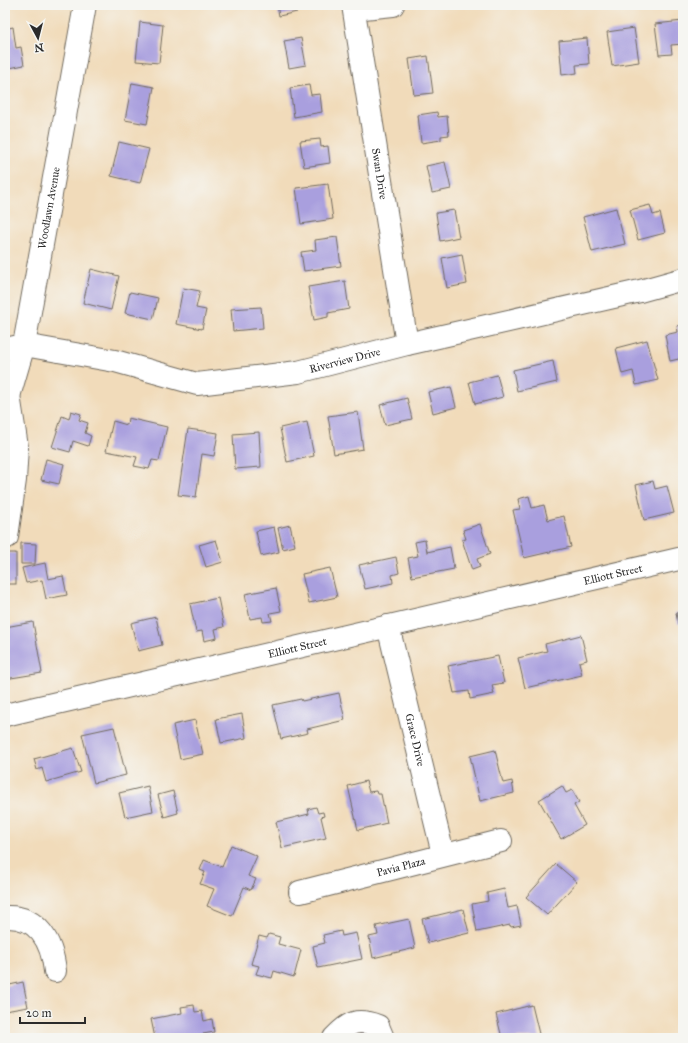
<svg xmlns="http://www.w3.org/2000/svg" width="688" height="1043" font-family="'IM FELL Great Primer',serif">
  <style>
    .building { fill: #a99fde }
    .lines { fill: none; stroke-linecap: round; stroke-linejoin: round }
    .minor-casing { stroke: #70695d; stroke-width: 24 }
    .minor { stroke: #fff; stroke-width: 22 }
    .labels { text-anchor: middle; stroke-width: 3; stroke-linejoin: round; paint-order: stroke }
    .street-label { font-size: 11px; fill: #2b2b2b; stroke: #f6f6f2 }
  </style>
  <rect width="100%" height="100%" fill="#f6f6f2"/>
  <filter id="ink" filterUnits="userSpaceOnUse"><feTurbulence type="fractalNoise" baseFrequency=".025" numOctaves="2"/><feDisplacementMap in="SourceGraphic" scale="8" xChannelSelector="R" yChannelSelector="G"/><feConvolveMatrix kernelMatrix="1 2 1 2 8 2 1 2 1" color-interpolation-filters="sRGB"/></filter>
  <filter id="wash" filterUnits="userSpaceOnUse"><feTurbulence type="fractalNoise" baseFrequency=".012" numOctaves="4" result="noise"/><feDisplacementMap in="SourceGraphic" scale="16" xChannelSelector="R" yChannelSelector="G"/><feGaussianBlur stdDeviation="0.9" result="paint"/><feColorMatrix in="noise" values="0 0 0 0 0 0 0 0 0 0 0 0 0 0 0 0 0 1.4 0 .05"/><feComposite in="paint" operator="in"/></filter>
  <g filter="url(#wash)">
    <rect width="100%" height="100%" fill="#f1dbba"/>
    <g id="blocks">
      <g class="building">
        <path d="M 277,5 L 296,5 L 297,12 L 279,16 Z"/>
        <path d="M 683,21 L 683,44 L 671,45 L 672,54 L 659,55 L 655,24 Z"/>
        <path d="M 140,22 L 163,25 L 159,63 L 136,61 Z"/>
        <path d="M 13,27 L 16,48 L 21,47 L 24,65 L 5,69 L 5,29 Z"/>
        <path d="M 634,28 L 639,62 L 612,66 L 607,32 Z"/>
        <path d="M 301,38 L 306,65 L 289,68 L 284,41 Z"/>
        <path d="M 587,38 L 589,64 L 576,65 L 577,73 L 562,75 L 559,41 Z"/>
        <path d="M 428,56 L 433,93 L 414,95 L 409,59 Z"/>
        <path d="M 132,83 L 154,87 L 147,124 L 125,120 Z"/>
        <path d="M 309,85 L 311,95 L 320,94 L 322,112 L 294,117 L 290,88 Z"/>
        <path d="M 437,112 L 438,117 L 447,116 L 449,135 L 441,136 L 441,140 L 421,143 L 418,115 Z"/>
        <path d="M 320,139 L 321,147 L 328,146 L 330,163 L 304,167 L 300,141 Z"/>
        <path d="M 119,142 L 149,149 L 140,183 L 111,176 Z"/>
        <path d="M 445,162 L 451,189 L 432,193 L 426,166 Z"/>
        <path d="M 328,184 L 333,219 L 301,224 L 296,188 Z"/>
        <path d="M 650,205 L 653,215 L 660,213 L 665,233 L 638,240 L 630,210 Z"/>
        <path d="M 616,208 L 625,244 L 592,252 L 583,217 Z"/>
        <path d="M 454,210 L 459,237 L 440,241 L 436,213 Z"/>
        <path d="M 337,237 L 341,266 L 304,271 L 301,252 L 316,250 L 315,240 Z"/>
        <path d="M 462,254 L 467,284 L 447,288 L 442,258 Z"/>
        <path d="M 91,269 L 119,276 L 111,310 L 83,303 Z"/>
        <path d="M 345,281 L 349,309 L 328,313 L 328,317 L 314,320 L 308,287 Z"/>
        <path d="M 183,288 L 200,291 L 196,308 L 206,310 L 202,329 L 176,324 Z"/>
        <path d="M 130,292 L 158,298 L 153,319 L 125,313 Z"/>
        <path d="M 261,307 L 263,328 L 233,331 L 231,309 Z"/>
        <path d="M 683,325 L 683,358 L 670,361 L 665,335 L 678,332 L 677,326 Z"/>
        <path d="M 647,340 L 658,380 L 636,385 L 633,371 L 622,374 L 616,348 Z"/>
        <path d="M 553,361 L 557,382 L 517,391 L 513,370 Z"/>
        <path d="M 497,375 L 503,397 L 475,404 L 469,382 Z"/>
        <path d="M 451,387 L 456,407 L 433,413 L 428,392 Z"/>
        <path d="M 407,398 L 412,419 L 385,425 L 380,405 Z"/>
        <path d="M 71,411 L 81,414 L 79,420 L 88,423 L 85,433 L 91,436 L 88,446 L 73,441 L 70,452 L 52,447 L 62,416 L 69,419 Z"/>
        <path d="M 358,412 L 363,449 L 334,454 L 328,416 Z"/>
        <path d="M 128,418 L 167,427 L 159,461 L 152,460 L 149,469 L 134,466 L 137,457 L 106,451 L 113,421 L 127,425 Z"/>
        <path d="M 307,422 L 314,456 L 287,462 L 280,428 Z"/>
        <path d="M 188,429 L 218,433 L 214,456 L 202,454 L 196,497 L 178,495 Z"/>
        <path d="M 259,432 L 261,467 L 235,469 L 233,434 Z"/>
        <path d="M 46,459 L 64,464 L 59,484 L 41,480 Z"/>
        <path d="M 653,481 L 655,489 L 667,486 L 674,513 L 644,520 L 636,485 Z"/>
        <path d="M 529,496 L 532,508 L 544,505 L 548,520 L 564,516 L 571,547 L 524,558 L 513,510 L 520,509 L 518,499 Z"/>
        <path d="M 480,524 L 490,554 L 477,559 L 480,567 L 472,570 L 462,540 L 466,539 L 463,530 Z"/>
        <path d="M 290,525 L 295,546 L 283,549 L 278,528 Z"/>
        <path d="M 274,527 L 279,552 L 261,556 L 256,531 Z"/>
        <path d="M 216,540 L 223,562 L 206,567 L 199,545 Z"/>
        <path d="M 425,540 L 427,552 L 450,547 L 454,569 L 412,577 L 408,558 L 418,556 L 415,542 Z"/>
        <path d="M 21,543 L 36,544 L 35,564 L 21,564 Z"/>
        <rect x="5" y="553" width="11" height="31"/>
        <path d="M 396,557 L 399,573 L 392,575 L 393,583 L 365,589 L 359,565 Z"/>
        <path d="M 45,563 L 48,579 L 63,576 L 67,595 L 46,599 L 42,580 L 26,583 L 22,568 Z"/>
        <path d="M 330,568 L 337,597 L 309,603 L 302,574 Z"/>
        <path d="M 276,588 L 281,611 L 270,613 L 272,621 L 263,622 L 262,617 L 250,619 L 245,594 Z"/>
        <path d="M 218,598 L 224,627 L 215,629 L 217,638 L 204,641 L 202,631 L 196,632 L 190,604 Z"/>
        <path d="M 683,612 L 683,623 L 678,624 L 676,613 Z"/>
        <path d="M 156,617 L 162,645 L 138,651 L 131,623 Z"/>
        <path d="M 33,622 L 42,673 L 5,679 L 5,627 Z"/>
        <path d="M 581,635 L 587,660 L 579,662 L 582,675 L 525,688 L 518,658 L 547,651 L 545,644 Z"/>
        <path d="M 498,656 L 504,683 L 492,685 L 494,694 L 470,699 L 469,691 L 454,693 L 448,666 Z"/>
        <path d="M 339,693 L 345,720 L 307,729 L 308,733 L 281,739 L 273,705 L 301,699 L 302,701 Z"/>
        <path d="M 242,714 L 246,738 L 221,743 L 216,719 Z"/>
        <path d="M 195,720 L 203,754 L 180,759 L 173,725 Z"/>
        <path d="M 114,727 L 126,775 L 94,783 L 82,734 Z"/>
        <path d="M 73,748 L 81,772 L 46,782 L 42,768 L 37,770 L 34,759 Z"/>
        <path d="M 495,750 L 503,783 L 512,781 L 514,793 L 480,801 L 470,756 Z"/>
        <path d="M 366,781 L 369,792 L 376,791 L 377,794 L 381,794 L 387,823 L 358,830 L 348,786 Z"/>
        <path d="M 148,786 L 153,811 L 125,817 L 119,793 Z"/>
        <path d="M 562,786 L 566,793 L 572,790 L 579,802 L 574,805 L 585,825 L 561,839 L 539,800 Z"/>
        <path d="M 173,791 L 178,813 L 164,817 L 158,795 Z"/>
        <path d="M 316,807 L 318,813 L 323,812 L 324,816 L 321,817 L 326,838 L 282,848 L 276,822 L 309,814 L 308,809 Z"/>
        <path d="M 231,845 L 257,856 L 248,876 L 256,879 L 251,890 L 244,887 L 232,916 L 207,906 L 214,889 L 200,884 L 205,872 L 200,870 L 204,860 L 222,867 Z"/>
        <path d="M 556,864 L 577,882 L 547,915 L 526,897 Z"/>
        <path d="M 504,889 L 508,908 L 517,906 L 521,925 L 511,927 L 510,925 L 477,932 L 472,904 L 488,901 L 487,893 Z"/>
        <path d="M 463,909 L 469,933 L 428,943 L 422,919 Z"/>
        <path d="M 409,919 L 415,948 L 373,958 L 369,937 L 378,935 L 376,926 Z"/>
        <path d="M 341,931 L 342,936 L 356,933 L 362,959 L 318,968 L 313,946 L 325,943 L 323,935 Z"/>
        <path d="M 269,934 L 280,937 L 278,944 L 301,950 L 294,977 L 274,971 L 272,978 L 256,974 L 259,966 L 251,964 L 259,936 L 267,938 Z"/>
        <path d="M 23,982 L 28,1007 L 5,1011 L 5,986 Z"/>
        <path d="M 194,1005 L 195,1012 L 202,1011 L 204,1021 L 212,1019 L 214,1032 L 203,1034 L 204,1038 L 155,1038 L 151,1019 L 182,1013 L 181,1007 Z"/>
        <path d="M 532,1005 L 540,1038 L 502,1038 L 496,1014 Z"/>
        <path d="M 366,1026 L 369,1038 L 349,1038 Z"/>
      </g>
    </g>
  </g>
  <g filter="url(#ink)">
    <use href="#blocks" fill-opacity="0" stroke="#70695d" stroke-width="1"/>
    <g class="lines">
      <defs>
        <g id="minor">
          <path id="s1" d="M 353,5 L 407,344"/>
          <path d="M 354,9 L 393,5"/>
          <path id="s2" d="M 5,349 L 24,345 L 115,361 L 197,384 L 298,372 L 407,344 L 640,291 L 683,279"/>
          <path id="s3" d="M 5,410 L 24,345 L 85,5"/>
          <path d="M 7,537 L 15,480 L 17,447 L 9,395"/>
          <path id="s4" d="M 388,626 L 443,854"/>
          <path id="s5" d="M 5,715 L 683,558"/>
          <path id="s6" d="M 300,892 L 501,841"/>
          <path d="M 5,917 C 38,915 52,942 55,971"/>
          <path d="M 334,1038 C 349,1022 357,1018 378,1026 L 383,1038"/>
        </g>
      </defs>
      <use href="#minor" class="minor-casing"/>
      <use href="#minor" class="minor"/>
    </g>
  </g>
  <g class="labels">
    <g class="street-label">
      <text dy="4" stroke="none"><textPath href="#s1" startOffset="171">Swan Drive</textPath></text>
      <text dy="4" stroke="none"><textPath href="#s3" startOffset="207">Woodlawn Avenue</textPath></text>
      <text dy="4" stroke="none"><textPath href="#s2" startOffset="347">Riverview Drive</textPath></text>
      <text dy="4" stroke="none"><textPath href="#s5" startOffset="624">Elliott Street</textPath></text>
      <text dy="4" stroke="none"><textPath href="#s5" startOffset="300">Elliott Street</textPath></text>
      <text dy="4" stroke="none"><textPath href="#s4" startOffset="117">Grace Drive</textPath></text>
      <text dy="4" stroke="none"><textPath href="#s6" startOffset="104">Pavia Plaza</textPath></text>
    </g>
  </g>
  <rect width="688" height="1043" fill="none" stroke="#f6f6f2" stroke-width="20"/>
  <g transform="translate(38 38) rotate(173)" stroke="#f6f6f2" stroke-width="3" paint-order="stroke">
  <path d="M0-3L7 15L0 10L-7 15Z" fill="#2b2b2b"/>
  <text y="-6" font-size="11" font-weight="bold" text-anchor="middle" fill="#2b2b2b">N</text>
  </g>
  <path d="M20 1017v6h65v-6" fill="none" stroke="#2b2b2b" stroke-width="2"/>
  <text x="26" y="1017" font-size="12" fill="#2b2b2b" stroke="#f6f6f2" stroke-width="3" paint-order="stroke">20 m</text>
</svg>
